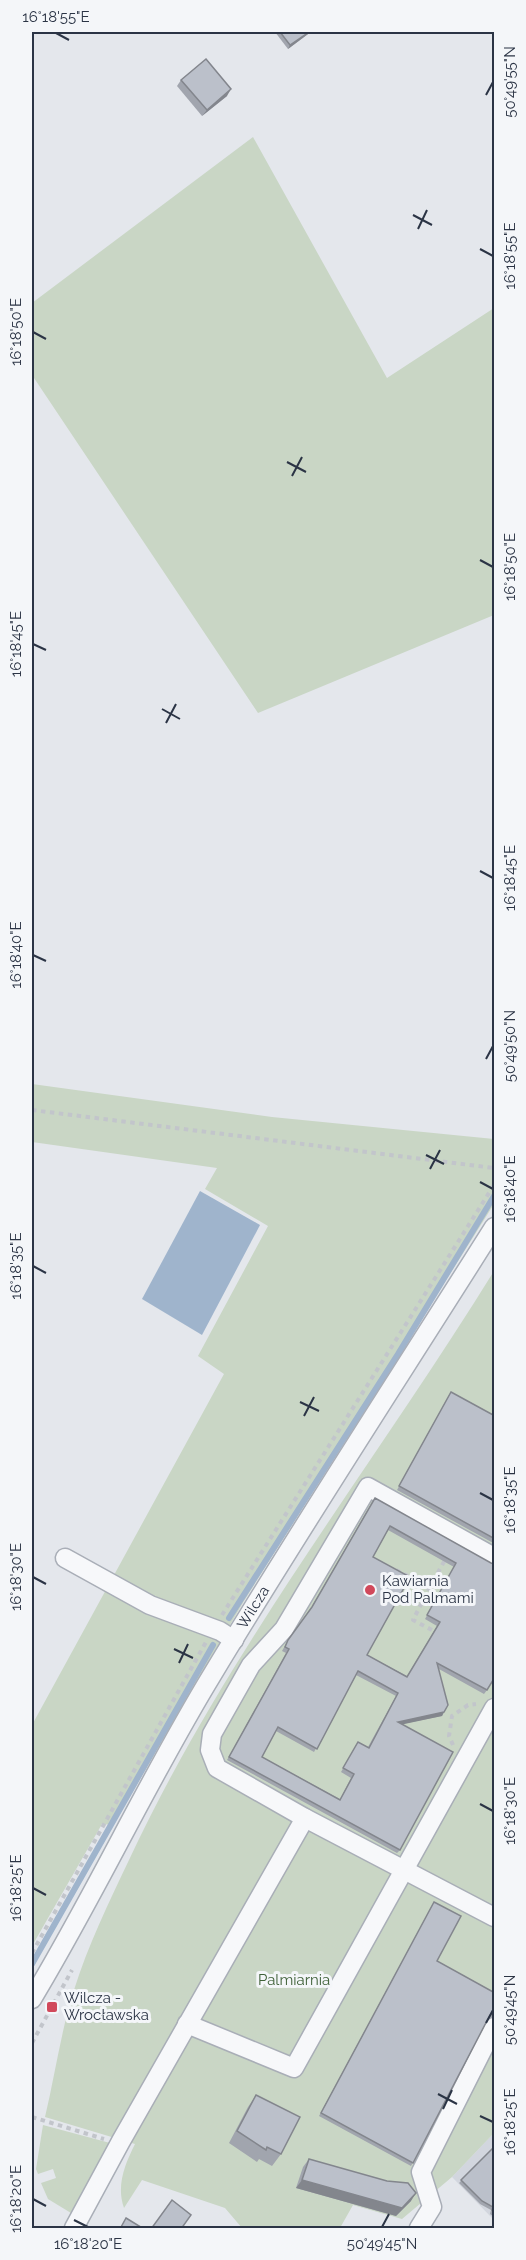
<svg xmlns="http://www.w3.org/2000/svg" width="526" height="2260" font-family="Raleway,sans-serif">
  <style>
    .built { fill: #d2d6de }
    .green { fill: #c9d6c5 }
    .water { fill: #9fb4cc }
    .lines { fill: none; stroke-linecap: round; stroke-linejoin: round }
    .stream { stroke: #9fb4cc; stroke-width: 6 }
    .minor-casing { stroke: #a9aeb7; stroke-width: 21 }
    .path { stroke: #c2c5cb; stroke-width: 4; stroke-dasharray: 4.5 4.5; stroke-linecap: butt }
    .minor { stroke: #f7f8fa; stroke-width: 18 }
    .wall { fill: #a1a5ae; fill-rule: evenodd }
    .shaded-wall { fill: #83868d }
    .building { fill: #bbc0ca; stroke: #83868d; stroke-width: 1.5; fill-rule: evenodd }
    .ticks { fill: none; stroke: #2b3445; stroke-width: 2 }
    .poi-dot { fill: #d1495b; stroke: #f4f6f9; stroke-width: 2 }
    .labels { text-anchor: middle; stroke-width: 6; stroke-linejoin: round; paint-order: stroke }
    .poi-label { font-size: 15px; fill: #2b3445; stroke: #f4f6f9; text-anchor: start }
    .street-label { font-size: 15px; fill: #2b3445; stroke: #f4f6f9 }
    .park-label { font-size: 15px; fill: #3f6138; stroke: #f4f6f9 }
    .neatline { fill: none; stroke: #2b3445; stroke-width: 2 }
    .ticks-label { font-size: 15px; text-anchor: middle; fill: #2b3445 }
  </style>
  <rect width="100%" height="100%" fill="#e4e7ec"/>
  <path class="built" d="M 494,2133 L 494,2220 L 452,2177 Z"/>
  <g class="green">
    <path d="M 253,137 L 387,378 L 494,308 L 494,615 L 258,713 L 32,375 L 32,303 Z"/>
    <path d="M 32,1084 L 272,1117 L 494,1139 L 494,1204 L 244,1601 L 113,1825 L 102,1824 L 32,1946 L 32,1725 L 224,1374 L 198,1356 L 268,1226 L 205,1189 L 217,1168 L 32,1142 Z"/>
    <path d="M 494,1271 L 494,2133 L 452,2177 L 402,2219 L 353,2205 L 340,2228 L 242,2228 L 225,2208 L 142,2180 L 124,2208 C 116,2186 125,2164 135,2144 L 45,2117 C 55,2075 61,2031 74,1990 C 88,1945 109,1902 129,1860 C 227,1650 373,1467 494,1271 Z"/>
    <path d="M 43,2125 L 110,2143 L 71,2213 L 48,2199 L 41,2183 L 56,2178 L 53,2169 L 38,2174 L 36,2169 Z"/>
  </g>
  <path class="water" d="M 200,1191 L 260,1225 L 202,1335 L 142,1299 Z"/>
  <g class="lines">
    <g class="stream">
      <path d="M 229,1618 L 398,1354 L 494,1196"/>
      <path d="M 32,1964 L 213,1645"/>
    </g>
    <defs>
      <g id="minor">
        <path d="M 494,1557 L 368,1487 L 284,1629 L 251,1665 L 212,1734 L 210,1750 L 217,1768 L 305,1818 L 494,1917"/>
        <path d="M 65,1558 L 150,1605 L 220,1631 L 234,1640"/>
        <path id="s1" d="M 32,1999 C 96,1893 148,1780 212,1675 C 303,1524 400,1376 494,1227"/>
        <path d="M 187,2024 L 294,2068 L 494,1708"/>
        <path d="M 74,2228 L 121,2141 L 305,1818"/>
        <path d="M 419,2228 L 432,2207 L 421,2172 L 494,2027"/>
      </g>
    </defs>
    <use href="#minor" class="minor-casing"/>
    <g class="path">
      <path d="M 32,1110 L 494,1168"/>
      <path d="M 396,1570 L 430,1587 L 446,1558"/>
      <path d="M 430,1587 L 413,1620 L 432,1630"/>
      <path d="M 423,1601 L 432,1606"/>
      <path d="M 222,1615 L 494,1185"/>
      <path d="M 453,1745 L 449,1736 L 452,1716 L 468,1705 L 476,1704"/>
      <path d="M 32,1953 L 206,1642"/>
      <path d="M 32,2043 L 72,1970"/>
      <path d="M 32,2117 L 104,2139"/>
    </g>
    <use href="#minor" class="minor"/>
  </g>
  <g class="wall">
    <path d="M 275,32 L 310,32 L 308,34 L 288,49 Z"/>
    <path d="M 181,80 L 227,96 L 202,116 L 177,86 Z"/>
    <path d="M 451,1392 L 495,1416 L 495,1544 L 397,1490 Z"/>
    <path d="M 372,1502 L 491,1563 L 487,1690 L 484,1694 L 439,1669 L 444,1712 L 442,1716 L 402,1724 L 400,1850 L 397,1853 L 227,1760 L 286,1653 L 282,1651 L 286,1644 L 310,1610 ZM 388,1530 L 454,1567 L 425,1619 L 437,1626 L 407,1676 L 367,1655 L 373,1557 ZM 356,1675 L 396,1696 L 368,1747 L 358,1742 L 341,1772 L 351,1778 L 340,1799 L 262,1757 L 276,1731 L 314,1752 Z"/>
    <path d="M 434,1902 L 437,1961 L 495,1993 L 495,2016 L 488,2018 L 411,2166 L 319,2116 Z"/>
    <path d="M 256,2095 L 281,2154 L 272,2166 L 259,2159 L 257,2162 L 229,2143 L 248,2107 Z"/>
    <path d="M 495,2146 L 495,2218 L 490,2214 L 491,2210 L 480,2204 L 459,2183 Z"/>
    <path d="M 309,2159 L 411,2201 L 396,2216 L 296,2188 L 303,2167 Z"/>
  </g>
  <g class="shaded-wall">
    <path d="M 310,32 L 308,34 L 288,49 L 290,45 Z"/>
    <path d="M 231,89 L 227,96 L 202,116 L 207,110 Z"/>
    <path d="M 444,1712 L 442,1716 L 395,1726 L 398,1722 Z"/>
    <path d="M 302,2180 L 416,2193 L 411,2201 L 396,2216 L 296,2188 Z"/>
  </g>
  <g class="building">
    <path d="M 280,32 L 309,32 L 290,45 Z"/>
    <path d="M 206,59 L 231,89 L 207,110 L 181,80 Z"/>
    <path d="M 451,1392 L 495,1416 L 495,1539 L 399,1486 Z"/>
    <path d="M 375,1498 L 491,1563 L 495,1564 L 495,1677 L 487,1690 L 437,1663 L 448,1705 L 444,1712 L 398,1722 L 453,1752 L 400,1850 L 229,1757 L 289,1649 L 285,1647 L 288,1640 L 312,1607 ZM 390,1526 L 456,1563 L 427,1615 L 440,1622 L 407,1677 L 367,1655 L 410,1577 L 373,1557 ZM 358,1671 L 398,1693 L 369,1748 L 358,1742 L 343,1768 L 354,1774 L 340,1800 L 262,1757 L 278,1727 L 317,1749 Z"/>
    <path d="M 434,1902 L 461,1916 L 437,1961 L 495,1993 L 495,2013 L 490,2015 L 413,2163 L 321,2113 Z"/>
    <path d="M 256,2095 L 300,2117 L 281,2154 L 267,2147 L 266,2150 L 237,2131 Z"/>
    <path d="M 495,2146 L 495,2213 L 492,2210 L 493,2207 L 482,2201 L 461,2180 Z"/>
    <path d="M 309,2159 L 387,2181 L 408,2183 L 416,2193 L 402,2208 L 302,2180 Z"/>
    <path d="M 172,2200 L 191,2215 L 181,2229 L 151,2229 Z"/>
    <path d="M 126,2218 L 144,2229 L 120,2229 Z"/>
  </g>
  <path class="ticks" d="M 56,33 L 69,40M 486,95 L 493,82M 413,215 L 432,225M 418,229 L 427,210M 480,249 L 493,256M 33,332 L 46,339M 287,462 L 306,472M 292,476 L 302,457M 480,560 L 493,567M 33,644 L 46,650M 162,709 L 180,719M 166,723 L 176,704M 480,871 L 493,878M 33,955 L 46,961M 486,1059 L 493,1046M 426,1155 L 444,1164M 430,1169 L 440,1150M 480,1182 L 493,1189M 33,1266 L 46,1273M 300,1402 L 319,1411M 304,1416 L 314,1397M 480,1493 L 493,1500M 33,1577 L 46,1584M 174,1649 L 193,1658M 179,1663 L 188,1644M 480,1804 L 493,1811M 33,1888 L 46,1895M 486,2023 L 493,2010M 438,2094 L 457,2104M 443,2109 L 452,2090M 480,2116 L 493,2122M 33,2199 L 46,2206M 74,2220 L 88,2227M 382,2227 L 389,2214"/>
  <g class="poi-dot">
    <circle cx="370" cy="1590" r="6"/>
    <rect x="46" y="2001" width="12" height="12" rx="3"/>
  </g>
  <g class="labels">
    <g class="poi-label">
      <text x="382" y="1586">Kawiarnia<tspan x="382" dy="17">Pod Palmami</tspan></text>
      <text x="64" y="2003">Wilcza -<tspan x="64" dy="17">Wrocławska</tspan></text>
    </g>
    <g class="street-label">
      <text dy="5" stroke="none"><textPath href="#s1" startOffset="450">Wilcza</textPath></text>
    </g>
    <g class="park-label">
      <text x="294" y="1985">Palmiarnia</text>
    </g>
  </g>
  <rect width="526" height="2260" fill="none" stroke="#f4f6f9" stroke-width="66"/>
  <rect x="33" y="33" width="460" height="2194" class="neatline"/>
  <g class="ticks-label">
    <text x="56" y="22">16°18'55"E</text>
    <text transform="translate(510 82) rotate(-90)" y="5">50°49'55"N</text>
    <text transform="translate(510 256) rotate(-90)" y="5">16°18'55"E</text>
    <text transform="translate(16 332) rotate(-90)" y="5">16°18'50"E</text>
    <text transform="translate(510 567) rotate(-90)" y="5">16°18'50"E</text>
    <text transform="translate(16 644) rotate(-90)" y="5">16°18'45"E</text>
    <text transform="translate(510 878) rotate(-90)" y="5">16°18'45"E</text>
    <text transform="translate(16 955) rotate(-90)" y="5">16°18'40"E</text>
    <text transform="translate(510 1046) rotate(-90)" y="5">50°49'50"N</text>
    <text transform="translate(510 1189) rotate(-90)" y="5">16°18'40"E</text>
    <text transform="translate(16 1266) rotate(-90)" y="5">16°18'35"E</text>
    <text transform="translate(510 1500) rotate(-90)" y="5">16°18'35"E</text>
    <text transform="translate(16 1577) rotate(-90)" y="5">16°18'30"E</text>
    <text transform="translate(510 1811) rotate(-90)" y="5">16°18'30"E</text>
    <text transform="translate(16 1888) rotate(-90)" y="5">16°18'25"E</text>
    <text transform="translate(510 2010) rotate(-90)" y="5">50°49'45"N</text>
    <text transform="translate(510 2122) rotate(-90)" y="5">16°18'25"E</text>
    <text transform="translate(16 2199) rotate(-90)" y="5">16°18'20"E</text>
    <text x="88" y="2249">16°18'20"E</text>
    <text x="382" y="2249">50°49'45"N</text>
  </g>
</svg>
